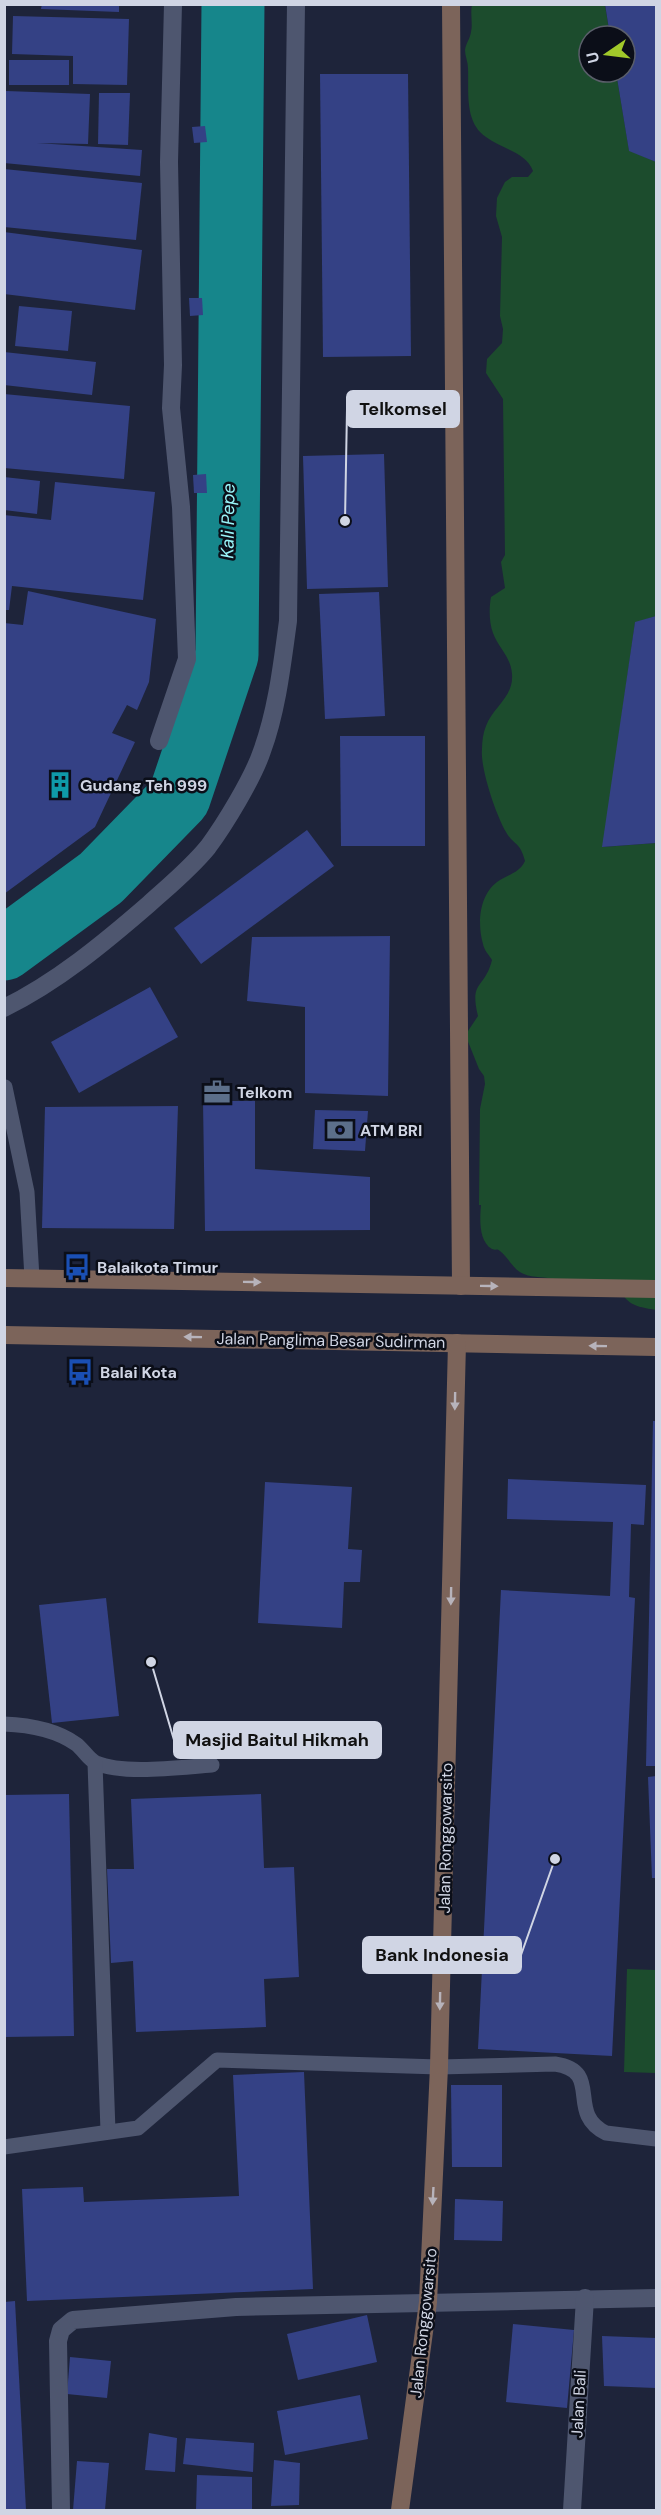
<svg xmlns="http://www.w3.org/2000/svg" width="661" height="2515" font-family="'DM Sans',sans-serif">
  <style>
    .green { fill: #1c4c2d }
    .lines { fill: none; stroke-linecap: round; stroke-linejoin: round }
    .river { stroke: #16868b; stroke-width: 63 }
    .building { fill: #344185 }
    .lane { stroke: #4e566f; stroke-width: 15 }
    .street { stroke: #4e566f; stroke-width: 18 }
    .secondary { stroke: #7c645a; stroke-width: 18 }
    .oneway { fill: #b7b3bb }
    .labels { text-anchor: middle; stroke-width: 5; stroke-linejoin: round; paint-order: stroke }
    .poi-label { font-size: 16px; font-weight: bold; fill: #d0d5e4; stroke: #0b0e18; text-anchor: start }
    .street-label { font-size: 16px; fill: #d0d5e4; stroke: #0b0e18 }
    .water-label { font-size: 18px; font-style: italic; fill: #9af5f9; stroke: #0b0e18 }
    .leader { fill: none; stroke: #d0d5e4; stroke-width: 2 }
    .callout-dot { fill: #d0d5e4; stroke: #0b0e18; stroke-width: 2 }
    .callout { fill: #d0d5e4; stroke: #d0d5e4; stroke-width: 2 }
    .callout-label { font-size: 18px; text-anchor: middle; font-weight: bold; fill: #111 }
  </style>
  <rect width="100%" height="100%" fill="#1e243a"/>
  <g class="green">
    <path d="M 472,5 L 605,5 L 610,36 L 589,36 L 589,72 L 616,72 L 629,150 L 656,162 L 656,616 L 635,623 L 603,847 L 656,843 L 656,1310 C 634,1306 628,1306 616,1284 L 556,1281 C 545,1275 534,1279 524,1274 C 513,1270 509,1258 500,1251 C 496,1248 497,1251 492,1249 C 478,1241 480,1217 481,1205 L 479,1205 L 480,1109 L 485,1084 L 484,1076 L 479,1069 L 467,1039 L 468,1031 L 478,1016 C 469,980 485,989 492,960 C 489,955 484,950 483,944 C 477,923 479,893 500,880 C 510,874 520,872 525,861 C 520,841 513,845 506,832 C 496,815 480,768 482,749 C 482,742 483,733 486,726 C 493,707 514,697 512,674 C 511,657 498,647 493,633 C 489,623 489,607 491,597 L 505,588 L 501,562 L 505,555 L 503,399 L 486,373 L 487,359 L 502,343 L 503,329 L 500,316 L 502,237 L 496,216 L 497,198 L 505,182 L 512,177 L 528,177 L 533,171 C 526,152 502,149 486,137 C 464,122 469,91 468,68 C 468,62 465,56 465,50 C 466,43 470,39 471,32 C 473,24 470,13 472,5 Z"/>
    <path d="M 627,1969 L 656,1970 L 656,2073 L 624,2072 Z"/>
  </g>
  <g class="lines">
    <path class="river" d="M 4,949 L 101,878 L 179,798 L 227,655 L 233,4"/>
  </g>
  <g class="building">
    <path d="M 42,4 L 119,4 L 119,12 L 41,9 Z"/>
    <path d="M 605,4 L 656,4 L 656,162 L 629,151 L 616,72 L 625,72 L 625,36 L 610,36 Z"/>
    <path d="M 13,16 L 129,19 L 127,85 L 73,84 L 73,56 L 12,54 Z"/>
    <rect x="9" y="60" width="60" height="25"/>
    <path d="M 320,74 L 408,74 L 411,356 L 323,357 Z"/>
    <path d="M 6,91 L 90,94 L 88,144 L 37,143 L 142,150 L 140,176 L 4,163 Z"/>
    <path d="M 99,93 L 130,93 L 128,145 L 98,144 Z"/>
    <path d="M 205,126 L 207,142 L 194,143 L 192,127 Z"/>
    <path d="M 4,169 L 142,183 L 136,240 L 4,227 Z"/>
    <path d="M 4,232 L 142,250 L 135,310 L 4,294 Z"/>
    <path d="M 189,298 L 202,298 L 203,315 L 190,316 Z"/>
    <path d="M 19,306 L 72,311 L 68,351 L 15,346 Z"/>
    <path d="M 4,352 L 96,362 L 92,395 L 4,385 Z"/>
    <path d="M 4,394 L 130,406 L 124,479 L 4,468 Z"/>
    <path d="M 384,454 L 388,587 L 307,589 L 303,456 Z"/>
    <path d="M 206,474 L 207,493 L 194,493 L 193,475 Z"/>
    <path d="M 4,477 L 40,481 L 37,514 L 4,510 Z"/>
    <path d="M 55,482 L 155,492 L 143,600 L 12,586 L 9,610 L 4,610 L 4,515 L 51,520 Z"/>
    <path d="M 28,591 L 156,619 L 149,682 L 137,710 L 127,705 L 112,733 L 135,742 L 95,827 L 4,894 L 4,623 L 23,625 Z"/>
    <path d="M 379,592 L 385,716 L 325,719 L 319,594 Z"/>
    <path d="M 656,616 L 656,843 L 602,847 L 635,622 Z"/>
    <path d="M 340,736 L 425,736 L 425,846 L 341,846 Z"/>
    <path d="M 307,830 L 334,866 L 201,964 L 174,928 Z"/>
    <path d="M 390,936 L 388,1096 L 305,1093 L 305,1007 L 247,1001 L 252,937 Z"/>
    <path d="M 150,987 L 178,1037 L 79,1093 L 51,1042 Z"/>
    <path d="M 203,1101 L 255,1101 L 255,1169 L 370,1177 L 370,1230 L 205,1231 Z"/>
    <path d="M 178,1106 L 174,1229 L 42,1228 L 45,1107 Z"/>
    <path d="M 315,1110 L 368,1111 L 365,1151 L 313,1149 Z"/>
    <path d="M 653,1421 L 656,1421 L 656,1766 L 646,1766 Z"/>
    <path d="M 508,1479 L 646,1485 L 644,1525 L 631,1524 L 629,1597 L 635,1598 L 612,2056 L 478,2049 L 501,1590 L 610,1596 L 613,1522 L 507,1519 Z"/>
    <path d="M 265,1482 L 352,1487 L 348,1549 L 362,1550 L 360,1582 L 344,1582 L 342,1628 L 258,1623 Z"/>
    <path d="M 106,1598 L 119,1716 L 52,1723 L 39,1605 Z"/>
    <path d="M 656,1776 L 656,1878 L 652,1878 L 648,1777 Z"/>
    <path d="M 69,1794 L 74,2036 L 4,2037 L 4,1795 Z"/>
    <path d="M 261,1794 L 264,1868 L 294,1867 L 299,1977 L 264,1979 L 266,2027 L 136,2032 L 133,1961 L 111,1963 L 107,1869 L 134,1869 L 131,1799 Z"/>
    <path d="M 304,2072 L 313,2289 L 27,2301 L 22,2189 L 83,2187 L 84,2202 L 239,2196 L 233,2075 Z"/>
    <path d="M 451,2085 L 502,2085 L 502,2167 L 452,2167 Z"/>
    <path d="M 455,2199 L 503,2201 L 502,2241 L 454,2240 Z"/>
    <path d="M 15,2301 L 26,2510 L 4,2510 L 4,2302 Z"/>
    <path d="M 367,2315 L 377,2362 L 298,2380 L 287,2334 Z"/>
    <path d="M 513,2324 L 574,2330 L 567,2408 L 506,2402 Z"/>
    <path d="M 602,2336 L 656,2338 L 656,2388 L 604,2386 Z"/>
    <path d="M 70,2357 L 111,2361 L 107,2398 L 67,2394 Z"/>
    <path d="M 360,2395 L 368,2439 L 285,2455 L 277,2411 Z"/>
    <path d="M 149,2433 L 177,2438 L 175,2472 L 145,2470 Z"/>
    <path d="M 186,2438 L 254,2443 L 253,2472 L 183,2464 Z"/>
    <path d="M 274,2460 L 300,2463 L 299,2505 L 271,2506 Z"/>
    <path d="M 77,2461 L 109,2463 L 105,2510 L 73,2510 Z"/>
    <path d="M 197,2475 L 252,2477 L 252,2510 L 196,2510 Z"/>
  </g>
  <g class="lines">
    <g class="lane">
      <path d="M 5,1087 L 27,1192 L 32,1278"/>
      <path d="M 4,1724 C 29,1725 55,1729 76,1744 C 83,1749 88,1759 96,1763 C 124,1775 182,1767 212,1765"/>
      <path d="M 95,1763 L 108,2131"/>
      <path d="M 4,2147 L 138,2128 L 217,2060 L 439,2067 L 555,2064 C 604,2071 565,2113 606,2133 L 656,2139"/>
    </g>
    <g class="street">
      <path d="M 159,741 L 187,659 L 181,507 L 171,408 L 173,365 L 169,162 L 173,4"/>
      <path d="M 4,1008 C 57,982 104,943 149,904 C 169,886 191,868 208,847 C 225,824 253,778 262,751 C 277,710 282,665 288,621 L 296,4"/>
      <path d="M 61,2510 L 58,2341 L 61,2330 L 73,2320 L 236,2307 L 656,2298"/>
      <path d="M 572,2510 L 585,2298"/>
    </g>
    <g class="secondary">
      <path d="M 451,4 L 461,1286"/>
      <path d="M 4,1278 L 656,1289"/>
      <path d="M 4,1335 L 656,1347"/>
      <path d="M 400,2510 L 428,2302 L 439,2067 L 457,1343"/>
    </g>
  </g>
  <defs><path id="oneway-solid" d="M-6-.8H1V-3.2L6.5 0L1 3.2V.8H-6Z" transform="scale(1.5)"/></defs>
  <g class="oneway">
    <use href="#oneway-solid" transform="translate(252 1282) rotate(1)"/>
    <use href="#oneway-solid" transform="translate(489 1286) rotate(1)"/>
    <use href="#oneway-solid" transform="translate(193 1337) rotate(-179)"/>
    <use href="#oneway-solid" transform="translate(598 1346) rotate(-179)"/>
    <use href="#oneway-solid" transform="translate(455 1401) rotate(91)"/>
    <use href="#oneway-solid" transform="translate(451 1596) rotate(91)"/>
    <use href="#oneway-solid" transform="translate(440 2001) rotate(91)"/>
    <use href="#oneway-solid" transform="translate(433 2196) rotate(93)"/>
  </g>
  <defs>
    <symbol id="building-bare" viewBox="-9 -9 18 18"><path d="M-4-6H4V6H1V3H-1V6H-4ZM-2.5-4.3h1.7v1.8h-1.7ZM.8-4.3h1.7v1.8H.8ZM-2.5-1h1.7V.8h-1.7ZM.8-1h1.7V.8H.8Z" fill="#0f9aa8" stroke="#0b0e18" stroke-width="2.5" paint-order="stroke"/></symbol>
    <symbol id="office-bare" viewBox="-9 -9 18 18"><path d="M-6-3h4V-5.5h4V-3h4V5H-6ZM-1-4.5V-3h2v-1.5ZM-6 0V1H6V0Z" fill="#5c6f8a" stroke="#0b0e18" stroke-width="2.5" paint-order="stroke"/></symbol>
    <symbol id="bank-bare" viewBox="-9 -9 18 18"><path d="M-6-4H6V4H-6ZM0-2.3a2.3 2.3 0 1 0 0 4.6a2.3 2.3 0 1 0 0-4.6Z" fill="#5c6f8a" stroke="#0b0e18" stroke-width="2.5" paint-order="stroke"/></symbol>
    <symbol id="bus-bare" viewBox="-9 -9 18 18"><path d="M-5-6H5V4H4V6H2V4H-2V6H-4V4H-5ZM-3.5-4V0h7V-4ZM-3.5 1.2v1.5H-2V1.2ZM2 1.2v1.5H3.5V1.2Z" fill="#1a4fb4" stroke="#0b0e18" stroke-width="2.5" paint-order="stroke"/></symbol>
  </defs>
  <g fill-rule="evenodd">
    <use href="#building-bare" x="41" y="766" width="38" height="38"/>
    <use href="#office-bare" x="198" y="1073" width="38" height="38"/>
    <use href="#bank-bare" x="321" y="1111" width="38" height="38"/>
    <use href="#bus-bare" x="58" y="1248" width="38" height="38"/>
    <use href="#bus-bare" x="61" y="1353" width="38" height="38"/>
  </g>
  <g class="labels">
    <g class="poi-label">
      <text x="80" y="791">Gudang Teh 999</text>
      <text x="237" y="1098">Telkom</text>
      <text x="360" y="1136">ATM BRI</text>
      <text x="97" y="1273">Balaikota Timur</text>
      <text x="100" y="1378">Balai Kota</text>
    </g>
    <g class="street-label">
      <text transform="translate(331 1340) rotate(1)" y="6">Jalan Panglima Besar Sudirman</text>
      <text transform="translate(445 1838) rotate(-89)" y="6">Jalan Ronggowarsito</text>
      <text transform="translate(423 2323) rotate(-84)" y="6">Jalan Ronggowarsito</text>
      <text transform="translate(578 2404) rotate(-87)" y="6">Jalan Bali</text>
    </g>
    <g class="water-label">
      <text transform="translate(228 521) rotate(-89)" y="6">Kali Pepe</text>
    </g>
  </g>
  <path class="leader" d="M345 521L347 409M151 1662L174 1740M555 1859L521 1955"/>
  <g class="callout-dot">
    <circle cx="345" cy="521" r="6"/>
    <circle cx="151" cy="1662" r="6"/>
    <circle cx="555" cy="1859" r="6"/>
  </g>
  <g class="callout">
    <rect x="347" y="391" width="112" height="36" rx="6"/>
    <rect x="174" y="1722" width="207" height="36" rx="6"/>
    <rect x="363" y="1937" width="158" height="36" rx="6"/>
  </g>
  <g class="callout-label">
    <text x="403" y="415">Telkomsel</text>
    <text x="277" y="1746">Masjid Baitul Hikmah</text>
    <text x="442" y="1961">Bank Indonesia</text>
  </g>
  <rect width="661" height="2515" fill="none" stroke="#d0d5e4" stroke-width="12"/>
  <g transform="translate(607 54) rotate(256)"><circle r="28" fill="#0b0e18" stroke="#5a5e6a" stroke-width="1.5"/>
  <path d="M0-4.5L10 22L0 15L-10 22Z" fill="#a1c92a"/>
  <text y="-9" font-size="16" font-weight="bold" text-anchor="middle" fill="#d0d5e4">U</text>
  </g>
</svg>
